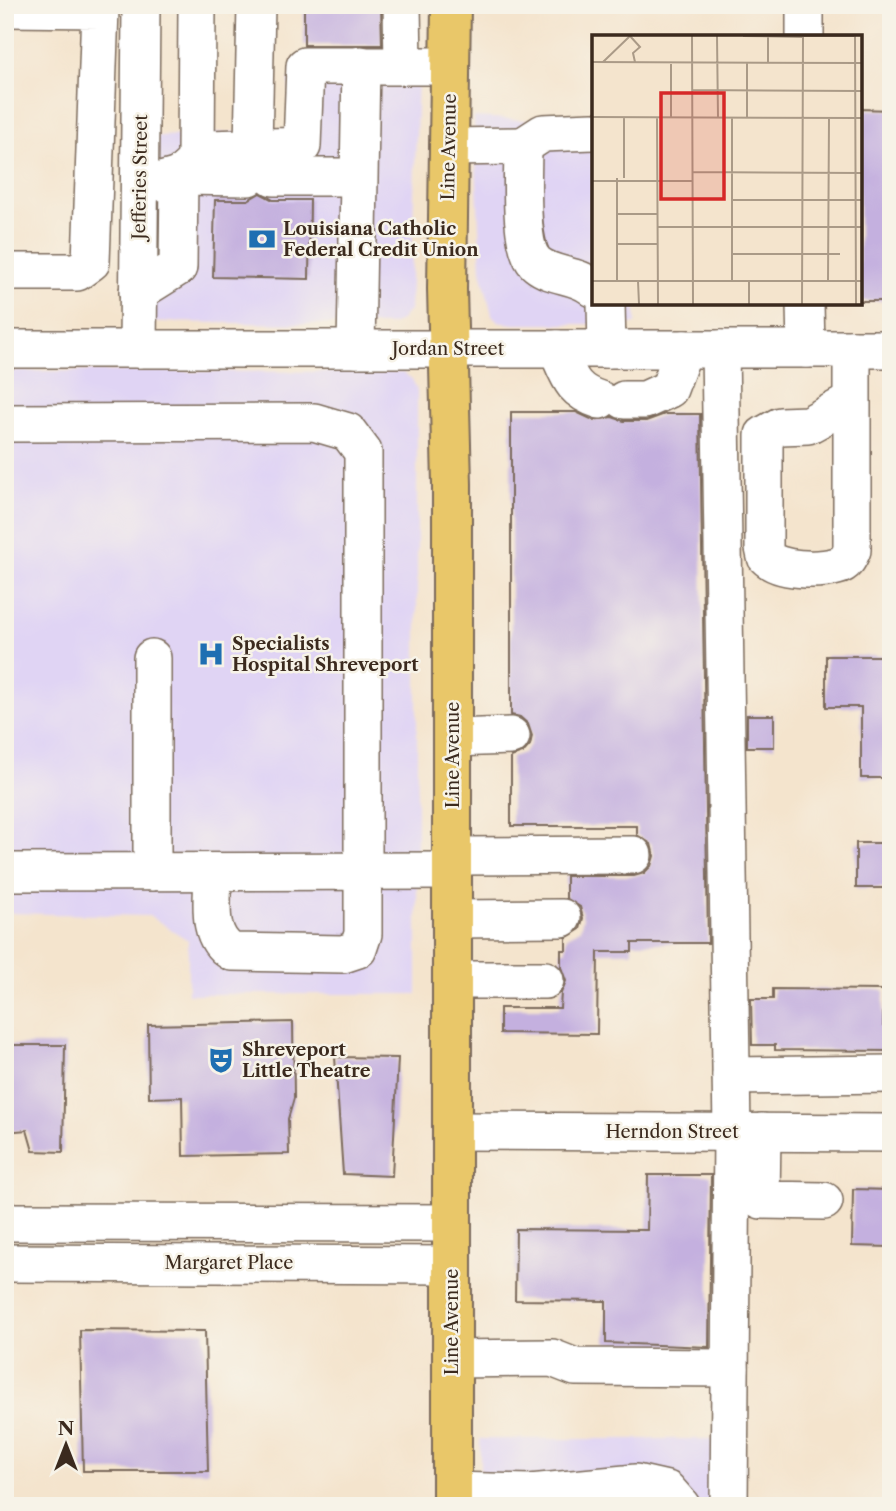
<svg xmlns="http://www.w3.org/2000/svg" width="896" height="1511" font-family="'Libre Caslon Text',serif">
  <style>
    .built { fill: #e0d4f4 }
    .building { fill: #c4b0df }
    .lines { fill: none; stroke-linecap: round; stroke-linejoin: round }
    .minor-casing { stroke: #7c6b5b; stroke-width: 40 }
    .major-casing { stroke: #7c6b5b; stroke-width: 42 }
    .minor { stroke: #fff; stroke-width: 37 }
    .major { stroke: #e9c769; stroke-width: 38 }
    .labels { text-anchor: middle; stroke-width: 5; stroke-linejoin: round; paint-order: stroke }
    .street-label { font-size: 18px; fill: #3b2a1e; stroke: #f7f3e8 }
    .poi-label { font-size: 18px; font-weight: bold; fill: #3b2a1e; stroke: #f7f3e8; text-anchor: start }
    .inset-road { fill: none; stroke: #aa9a87; stroke-width: 2 }
    .view { fill: #d62828; fill-opacity: 0.15; stroke: #d62828; stroke-width: 3.5 }
    .inset-edge { fill: none; stroke: #3b2a1e; stroke-width: 3.5 }
  </style>
  <rect width="100%" height="100%" fill="#f7f3e8"/>
  <filter id="ink" filterUnits="userSpaceOnUse"><feTurbulence type="fractalNoise" baseFrequency=".0143" numOctaves="2"/><feDisplacementMap in="SourceGraphic" scale="14" xChannelSelector="R" yChannelSelector="G"/><feConvolveMatrix kernelMatrix="1 2 1 2 8 2 1 2 1" color-interpolation-filters="sRGB"/></filter>
  <filter id="wash" filterUnits="userSpaceOnUse"><feTurbulence type="fractalNoise" baseFrequency=".00686" numOctaves="4" result="noise"/><feDisplacementMap in="SourceGraphic" scale="28" xChannelSelector="R" yChannelSelector="G"/><feGaussianBlur stdDeviation="1.57" result="paint"/><feColorMatrix in="noise" values="0 0 0 0 0 0 0 0 0 0 0 0 0 0 0 0 0 1.4 0 .05"/><feComposite in="paint" operator="in"/></filter>
  <g filter="url(#wash)">
    <rect width="100%" height="100%" fill="#f4e4cd"/>
    <g class="built">
      <path d="M 289,79 L 418,79 L 410,309 L 399,322 L 390,325 L 151,322 L 145,137 L 289,129 Z"/>
      <path d="M 474,117 L 593,124 L 593,303 L 636,303 L 636,324 L 514,324 L 499,322 L 492,315 L 481,270 Z"/>
      <path d="M 5,371 L 388,372 L 403,373 L 412,379 L 417,390 L 417,994 L 188,994 L 188,940 L 150,916 L 5,913 Z"/>
      <rect x="480" y="1439" width="239" height="67"/>
    </g>
    <g id="blocks">
      <g class="building">
        <path d="M 304,5 L 381,5 L 382,45 L 304,45 Z"/>
        <path d="M 859,109 L 891,110 L 891,301 L 859,301 Z"/>
        <path d="M 260,193 L 273,200 L 310,200 L 309,279 L 213,277 L 215,200 L 248,200 Z"/>
        <path d="M 511,412 L 576,412 L 593,420 L 612,417 L 624,421 L 646,421 L 665,414 L 700,414 L 708,943 L 632,943 L 632,952 L 598,952 L 597,1034 L 500,1033 L 500,1008 L 560,1008 L 561,993 L 566,981 L 561,967 L 561,950 L 566,950 L 566,938 L 580,929 L 583,918 L 580,907 L 566,898 L 566,876 L 634,876 L 644,873 L 651,866 L 654,856 L 651,844 L 637,835 L 637,826 L 511,826 L 511,757 L 523,753 L 530,745 L 532,736 L 528,724 L 520,717 L 511,715 Z"/>
        <path d="M 826,656 L 891,656 L 891,778 L 861,778 L 861,707 L 826,707 Z"/>
        <rect x="747" y="715" width="27" height="32"/>
        <rect x="856" y="843" width="35" height="45"/>
        <path d="M 773,989 L 884,990 L 883,1026 L 891,1026 L 891,1051 L 775,1050 L 775,1045 L 752,1045 L 751,999 L 773,999 Z"/>
        <path d="M 293,1022 L 294,1098 L 288,1119 L 289,1154 L 183,1156 L 182,1097 L 149,1098 L 148,1025 Z"/>
        <path d="M 5,1045 L 65,1045 L 63,1152 L 33,1151 L 27,1130 L 5,1132 Z"/>
        <path d="M 335,1057 L 398,1058 L 392,1176 L 343,1174 Z"/>
        <path d="M 648,1175 L 711,1175 L 709,1347 L 606,1343 L 606,1301 L 515,1300 L 516,1229 L 647,1230 Z"/>
        <path d="M 853,1189 L 891,1190 L 891,1247 L 852,1246 Z"/>
        <path d="M 80,1330 L 205,1331 L 208,1471 L 83,1471 Z"/>
      </g>
    </g>
  </g>
  <g filter="url(#ink)">
    <use href="#blocks" fill-opacity="0" stroke="#7c6b5b" stroke-width="2"/>
    <g class="lines">
      <defs>
        <g id="minor">
          <path d="M 402,5 L 403,66"/>
          <path d="M 805,5 L 805,37"/>
          <path d="M 5,8 L 100,9 L 91,262 L 77,272 L 5,272"/>
          <path d="M 523,146 L 543,133 L 593,131"/>
          <path d="M 253,147 L 256,5"/>
          <path d="M 449,147 L 523,146 C 523,172 518,249 537,264 C 553,277 578,274 593,288"/>
          <path d="M 196,158 L 197,5"/>
          <path d="M 179,176 L 209,149 L 302,146 L 305,66 L 450,66"/>
          <path d="M 179,176 L 248,177"/>
          <path d="M 273,177 L 358,177"/>
          <path d="M 138,292 L 178,267 L 179,176 L 157,182"/>
          <path d="M 606,303 L 607,349"/>
          <path d="M 805,303 L 806,349"/>
          <path d="M 5,349 L 891,349"/>
          <path d="M 138,349 L 141,5"/>
          <path d="M 356,349 L 361,65"/>
          <path d="M 557,349 C 569,376 571,391 600,400"/>
          <path d="M 720,349 L 732,1132 L 729,1506"/>
          <path d="M 852,349 L 852,550 C 849,557 846,564 837,566 C 819,571 779,571 766,557 L 764,548 L 764,435 L 780,426 L 808,425 L 852,401"/>
          <path d="M 624,400 L 645,400 L 669,389 L 684,349"/>
          <path d="M 5,423 L 314,422 L 348,432 L 363,452 L 363,934 L 358,949 L 343,954 L 232,952 C 205,936 213,900 213,872"/>
          <path d="M 152,658 L 152,872"/>
          <path d="M 452,738 L 511,736"/>
          <path d="M 453,856 L 633,855"/>
          <path d="M 5,872 L 453,871"/>
          <path d="M 453,919 L 562,918"/>
          <path d="M 453,980 L 545,980"/>
          <path d="M 731,1076 L 891,1074"/>
          <path d="M 453,1131 L 891,1133"/>
          <path d="M 762,1132 L 761,1200 L 824,1201"/>
          <path d="M 5,1222 L 452,1223"/>
          <path d="M 5,1263 L 452,1265"/>
          <path d="M 452,1359 L 552,1358 L 575,1367 L 730,1368"/>
          <path d="M 452,1491 L 530,1493 L 636,1483 L 667,1490 L 681,1506"/>
        </g>
        <path id="major" d="M 451,5 L 447,289 L 452,484 L 452,1506"/>
      </defs>
      <use href="#minor" class="minor-casing"/>
      <use href="#major" class="major-casing"/>
      <use href="#minor" class="minor"/>
      <use href="#major" class="major"/>
    </g>
  </g>
  <defs>
    <symbol id="bank-bare" viewBox="-9 -9 18 18"><path d="M-6-4H6V4H-6ZM0-2.3a2.3 2.3 0 1 0 0 4.6a2.3 2.3 0 1 0 0-4.6Z" fill="#1f6fb2" stroke="#f7f3e8" stroke-width="2.5" paint-order="stroke"/></symbol>
    <symbol id="hospital-bare" viewBox="-9 -9 18 18"><path d="M-5-5h3v3.5h4V-5h3V5h-3V1.5h-4V5h-3Z" fill="#1f6fb2" stroke="#f7f3e8" stroke-width="2.5" paint-order="stroke"/></symbol>
    <symbol id="theatre-bare" viewBox="-9 -9 18 18"><path d="M-5-5.5Q0-4 5-5.5V0Q5 5 0 6Q-5 5-5 0ZM-3.3-2.5H-1v1.5H-3.3ZM1-2.5H3.3v1.5H1ZM-2.8 1Q0 5.5 2.8 1Z" fill="#1f6fb2" stroke="#f7f3e8" stroke-width="2.5" paint-order="stroke"/></symbol>
  </defs>
  <g fill-rule="evenodd">
    <use href="#bank-bare" x="243" y="220" width="38" height="38"/>
    <use href="#hospital-bare" x="192" y="635" width="38" height="38"/>
    <use href="#theatre-bare" x="202" y="1041" width="38" height="38"/>
  </g>
  <g class="labels">
    <g class="street-label">
      <text transform="translate(449 147) rotate(-89)" y="6">Line Avenue</text>
      <text transform="translate(140 177) rotate(-89)" y="6">Jefferies Street</text>
      <text x="448" y="355">Jordan Street</text>
      <text transform="translate(453 755) rotate(-90)" y="6">Line Avenue</text>
      <text x="672" y="1138">Herndon Street</text>
      <text x="229" y="1269">Margaret Place</text>
      <text transform="translate(452 1322) rotate(-90)" y="6">Line Avenue</text>
    </g>
    <g class="poi-label">
      <text x="283" y="235">Louisiana Catholic<tspan x="283" dy="21">Federal Credit Union</tspan></text>
      <text x="232" y="650">Specialists<tspan x="232" dy="21">Hospital Shreveport</tspan></text>
      <text x="242" y="1056">Shreveport<tspan x="242" dy="21">Little Theatre</tspan></text>
    </g>
  </g>
  <g transform="translate(592 35)">
    <rect width="270" height="270" fill="#f4e4cd"/>
    <path class="inset-road" d="M 100,1 L 101,269M 125,1 L 126,83M 151,1 L 211,2M 176,1 L 176,28M 211,1 L 263,1M 263,1 L 264,269M 0,27 L 270,28M 11,27 L 38,1 L 48,12 L 41,18 L 43,27M 79,29 L 79,83M 101,55 L 270,56M 0,82 L 270,83M 65,83 L 66,269M 140,83 L 140,246M 155,83 L 155,28M 101,137 L 270,138M 32,143 L 32,82M 0,146 L 101,146M 140,165 L 270,165M 25,179 L 66,179M 66,192 L 270,192M 25,209 L 66,209M 140,219 L 248,219M 0,246 L 270,246M 25,246 L 25,143M 46,246 L 47,269M 157,246 L 157,269M 236,246 L 237,83M 210,269 L 211,1"/>
    <path class="view" d="M 69,58 L 132,58 L 132,164 L 69,164 Z"/>
    <rect width="270" height="270" class="inset-edge"/>
  </g>
  <rect width="896" height="1511" fill="none" stroke="#f7f3e8" stroke-width="28"/>
  <g transform="translate(66 1445)" stroke="#f7f3e8" stroke-width="5" paint-order="stroke">
  <path d="M0-5L12 26L0 18L-12 26Z" fill="#3b2a1e"/>
  <text y="-10" font-size="19" font-weight="bold" text-anchor="middle" fill="#3b2a1e">N</text>
  </g>
</svg>
